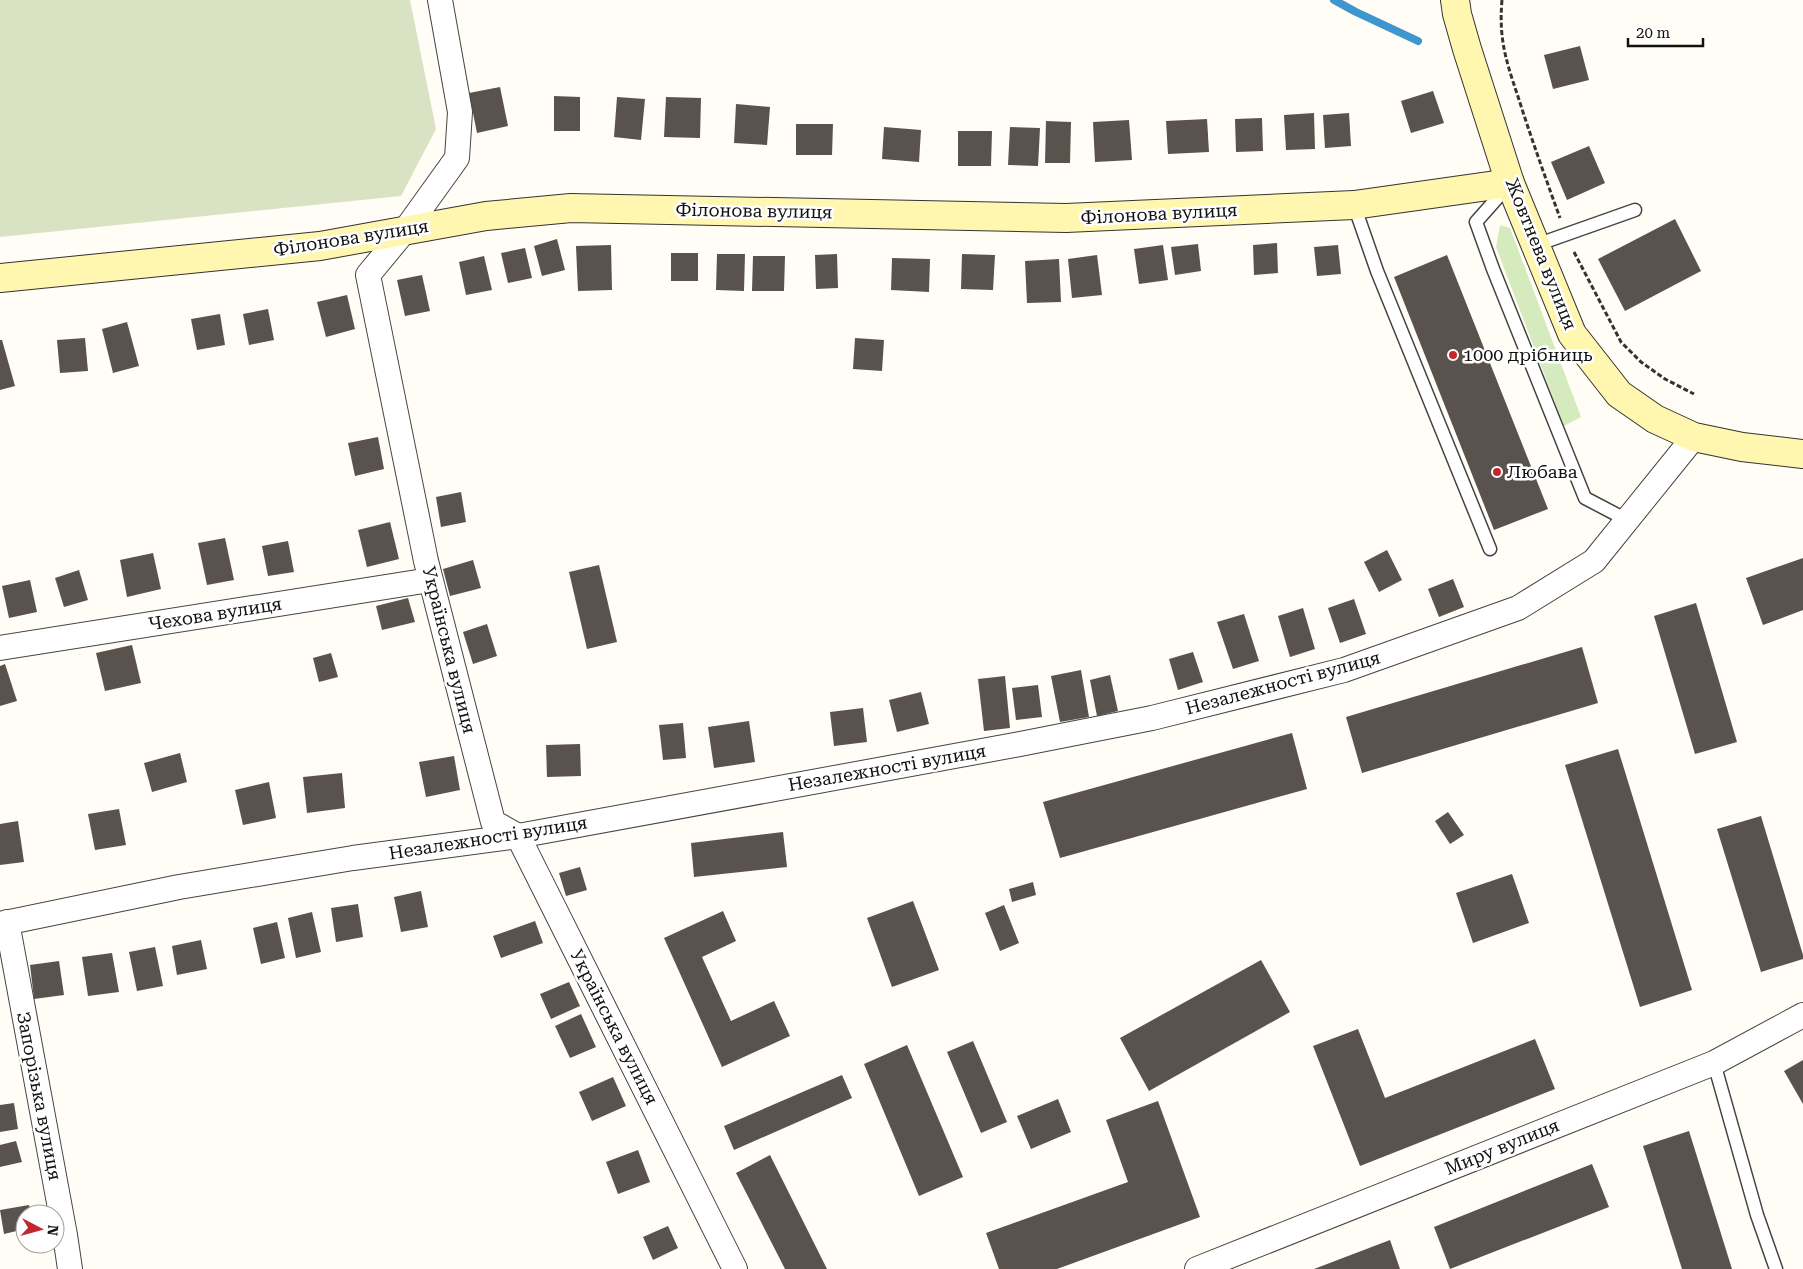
<svg xmlns="http://www.w3.org/2000/svg" width="1803" height="1269" font-family="'Roboto Serif',serif">
  <style>
    .green { fill: #d5ebbd }
    .cemetery { fill: #d9e3c4 }
    .lines { fill: none; stroke-linecap: round; stroke-linejoin: round }
    .stream { stroke: #3f96cf; stroke-width: 8 }
    .building { fill: #5a524d }
    .lane-casing { stroke: #444; stroke-width: 15 }
    .street-casing { stroke: #444; stroke-width: 26 }
    .secondary-casing { stroke: #333; stroke-width: 30 }
    .path { stroke: #333; stroke-width: 3; stroke-dasharray: 5 2.5; stroke-linecap: butt }
    .lane { stroke: #fff; stroke-width: 12 }
    .street { stroke: #fff; stroke-width: 24 }
    .secondary { stroke: #fff6b0; stroke-width: 28 }
    .poi-dot { fill: #c4262e; stroke: #fff; stroke-width: 2 }
    .labels { text-anchor: middle; stroke-width: 5; stroke-linejoin: round; paint-order: stroke }
    .street-label { font-size: 18px; fill: #111; stroke: #fff }
    .poi-label { font-size: 18px; fill: #111; stroke: #fff; text-anchor: start }
  </style>
  <rect width="100%" height="100%" fill="#fffdf5"/>
  <path class="green" d="M 1500,225 L 1510,228 L 1581,417 L 1564,426 L 1496,247 Z"/>
  <path class="cemetery" d="M 0,0 L 410,0 L 436,129 L 401,196 L 0,237 Z"/>
  <g class="lines">
    <path class="stream" d="M 1334,0 L 1356,12 L 1418,41"/>
  </g>
  <g class="building">
    <path d="M 1580,46 L 1589,80 L 1553,89 L 1544,55 Z"/>
    <path d="M 500,87 L 508,126 L 477,133 L 469,93 Z"/>
    <path d="M 1433,91 L 1444,123 L 1411,133 L 1401,101 Z"/>
    <path d="M 554,96 L 580,97 L 580,131 L 554,131 Z"/>
    <path d="M 617,97 L 645,99 L 641,140 L 614,137 Z"/>
    <path d="M 666,97 L 701,98 L 700,138 L 664,137 Z"/>
    <path d="M 736,104 L 770,107 L 767,145 L 734,143 Z"/>
    <path d="M 1314,113 L 1315,149 L 1286,150 L 1284,115 Z"/>
    <path d="M 1349,113 L 1351,146 L 1325,148 L 1323,115 Z"/>
    <path d="M 1262,118 L 1263,151 L 1236,152 L 1235,119 Z"/>
    <path d="M 1207,119 L 1209,152 L 1168,154 L 1166,121 Z"/>
    <path d="M 1129,120 L 1132,160 L 1095,162 L 1093,122 Z"/>
    <path d="M 1046,121 L 1071,122 L 1070,163 L 1045,163 Z"/>
    <path d="M 796,124 L 833,124 L 832,155 L 796,155 Z"/>
    <path d="M 884,127 L 921,130 L 919,162 L 882,159 Z"/>
    <path d="M 1010,127 L 1040,128 L 1038,166 L 1008,165 Z"/>
    <path d="M 958,131 L 992,131 L 991,166 L 958,166 Z"/>
    <path d="M 1589,146 L 1605,183 L 1567,200 L 1551,162 Z"/>
    <path d="M 1675,219 L 1701,271 L 1625,311 L 1598,259 Z"/>
    <path d="M 557,239 L 565,270 L 542,276 L 534,246 Z"/>
    <path d="M 1277,243 L 1278,273 L 1254,275 L 1253,245 Z"/>
    <path d="M 1198,244 L 1201,271 L 1175,275 L 1171,247 Z"/>
    <path d="M 611,245 L 612,290 L 578,291 L 576,246 Z"/>
    <path d="M 1163,245 L 1168,280 L 1139,284 L 1134,249 Z"/>
    <path d="M 1338,245 L 1341,274 L 1317,276 L 1314,247 Z"/>
    <path d="M 525,248 L 532,278 L 508,283 L 501,253 Z"/>
    <rect x="671" y="253" width="27" height="28"/>
    <path d="M 717,254 L 745,254 L 744,291 L 716,290 Z"/>
    <path d="M 837,254 L 838,288 L 816,289 L 815,255 Z"/>
    <path d="M 962,254 L 995,255 L 993,290 L 961,289 Z"/>
    <path d="M 1097,255 L 1102,295 L 1072,298 L 1068,259 Z"/>
    <path d="M 1447,255 L 1548,509 L 1494,530 L 1394,277 Z"/>
    <path d="M 484,256 L 492,290 L 466,295 L 459,262 Z"/>
    <path d="M 753,256 L 785,256 L 784,291 L 752,291 Z"/>
    <path d="M 892,258 L 930,259 L 929,292 L 891,290 Z"/>
    <path d="M 1059,259 L 1061,302 L 1027,303 L 1025,261 Z"/>
    <path d="M 422,275 L 430,311 L 405,316 L 397,280 Z"/>
    <path d="M 347,295 L 355,329 L 326,337 L 317,302 Z"/>
    <path d="M 268,309 L 274,340 L 249,345 L 243,314 Z"/>
    <path d="M 220,314 L 225,345 L 197,350 L 191,319 Z"/>
    <path d="M 127,322 L 139,366 L 113,373 L 102,329 Z"/>
    <path d="M 85,338 L 88,371 L 60,373 L 57,340 Z"/>
    <path d="M 855,338 L 884,340 L 882,371 L 853,369 Z"/>
    <path d="M 0,340 L 2,340 L 15,386 L 0,390 Z"/>
    <path d="M 378,437 L 384,469 L 355,476 L 348,443 Z"/>
    <path d="M 461,492 L 466,522 L 441,527 L 436,497 Z"/>
    <path d="M 390,522 L 399,559 L 367,567 L 358,530 Z"/>
    <path d="M 225,538 L 234,580 L 207,585 L 198,543 Z"/>
    <path d="M 288,541 L 294,572 L 268,576 L 262,546 Z"/>
    <path d="M 1387,550 L 1402,580 L 1379,592 L 1364,562 Z"/>
    <path d="M 153,553 L 161,589 L 127,597 L 120,560 Z"/>
    <path d="M 1803,558 L 1803,610 L 1763,625 L 1746,578 Z"/>
    <path d="M 473,560 L 481,588 L 450,596 L 443,569 Z"/>
    <path d="M 599,565 L 617,642 L 587,649 L 569,572 Z"/>
    <path d="M 79,570 L 88,600 L 64,607 L 55,578 Z"/>
    <path d="M 1453,579 L 1464,607 L 1439,617 L 1428,589 Z"/>
    <path d="M 30,580 L 37,612 L 9,618 L 2,586 Z"/>
    <path d="M 408,598 L 415,622 L 382,630 L 376,606 Z"/>
    <path d="M 1354,599 L 1366,634 L 1340,643 L 1328,608 Z"/>
    <path d="M 1696,603 L 1737,742 L 1695,754 L 1654,616 Z"/>
    <path d="M 1303,608 L 1315,649 L 1290,657 L 1278,616 Z"/>
    <path d="M 1244,614 L 1259,661 L 1233,669 L 1217,622 Z"/>
    <path d="M 487,624 L 497,656 L 473,664 L 463,632 Z"/>
    <path d="M 132,645 L 141,683 L 105,691 L 96,653 Z"/>
    <path d="M 1582,647 L 1598,703 L 1362,773 L 1346,717 Z"/>
    <path d="M 1193,652 L 1203,682 L 1178,690 L 1169,659 Z"/>
    <path d="M 331,653 L 338,677 L 319,682 L 313,658 Z"/>
    <path d="M 5,664 L 17,701 L 0,706 L 0,666 Z"/>
    <path d="M 1081,670 L 1089,717 L 1060,722 L 1051,676 Z"/>
    <path d="M 1110,675 L 1118,711 L 1097,716 L 1090,680 Z"/>
    <path d="M 1005,676 L 1010,728 L 984,731 L 978,679 Z"/>
    <path d="M 1038,685 L 1042,717 L 1016,720 L 1012,688 Z"/>
    <path d="M 921,692 L 929,724 L 897,732 L 889,700 Z"/>
    <path d="M 863,708 L 867,742 L 834,746 L 830,712 Z"/>
    <path d="M 749,721 L 755,762 L 714,768 L 708,727 Z"/>
    <path d="M 683,723 L 686,758 L 663,760 L 659,725 Z"/>
    <path d="M 1292,733 L 1307,789 L 1060,858 L 1043,802 Z"/>
    <path d="M 580,744 L 581,776 L 547,777 L 546,745 Z"/>
    <path d="M 1618,749 L 1692,990 L 1640,1007 L 1565,765 Z"/>
    <path d="M 180,753 L 187,782 L 152,792 L 144,763 Z"/>
    <path d="M 454,756 L 460,790 L 426,797 L 419,762 Z"/>
    <path d="M 342,773 L 345,808 L 307,813 L 303,777 Z"/>
    <path d="M 269,782 L 276,818 L 243,825 L 235,790 Z"/>
    <path d="M 119,809 L 126,845 L 95,850 L 88,814 Z"/>
    <path d="M 1448,812 L 1464,835 L 1450,844 L 1435,821 Z"/>
    <path d="M 1761,816 L 1803,955 L 1803,959 L 1761,972 L 1717,829 Z"/>
    <path d="M 18,821 L 24,862 L 0,865 L 0,824 Z"/>
    <path d="M 783,832 L 787,867 L 694,877 L 691,843 Z"/>
    <path d="M 580,867 L 587,890 L 566,896 L 559,873 Z"/>
    <path d="M 1512,874 L 1529,923 L 1473,943 L 1456,893 Z"/>
    <path d="M 1033,882 L 1036,895 L 1012,902 L 1009,889 Z"/>
    <path d="M 421,891 L 428,927 L 401,932 L 394,897 Z"/>
    <path d="M 913,901 L 939,970 L 892,987 L 867,918 Z"/>
    <path d="M 358,904 L 363,937 L 336,942 L 331,908 Z"/>
    <path d="M 1004,905 L 1019,943 L 1000,951 L 985,913 Z"/>
    <path d="M 723,911 L 736,941 L 702,957 L 731,1021 L 774,1001 L 790,1036 L 722,1067 L 664,938 Z"/>
    <path d="M 312,912 L 321,952 L 296,958 L 288,918 Z"/>
    <path d="M 535,921 L 543,943 L 501,958 L 493,936 Z"/>
    <path d="M 277,922 L 285,958 L 261,964 L 253,928 Z"/>
    <path d="M 201,940 L 207,969 L 177,975 L 172,946 Z"/>
    <path d="M 155,947 L 163,986 L 137,991 L 129,952 Z"/>
    <path d="M 112,953 L 119,992 L 88,996 L 82,957 Z"/>
    <path d="M 1261,960 L 1290,1012 L 1149,1091 L 1120,1038 Z"/>
    <path d="M 59,961 L 64,995 L 34,999 L 30,965 Z"/>
    <path d="M 569,982 L 580,1006 L 551,1019 L 540,994 Z"/>
    <path d="M 581,1014 L 596,1047 L 570,1058 L 555,1026 Z"/>
    <path d="M 1358,1029 L 1385,1098 L 1535,1039 L 1555,1089 L 1360,1166 L 1313,1046 Z"/>
    <path d="M 973,1041 L 1007,1122 L 981,1133 L 947,1052 Z"/>
    <path d="M 907,1045 L 963,1177 L 919,1196 L 864,1064 Z"/>
    <path d="M 1803,1060 L 1803,1104 L 1784,1071 Z"/>
    <path d="M 842,1075 L 852,1098 L 734,1150 L 724,1126 Z"/>
    <path d="M 613,1077 L 626,1106 L 592,1121 L 579,1092 Z"/>
    <path d="M 1058,1099 L 1071,1132 L 1031,1149 L 1017,1116 Z"/>
    <path d="M 1158,1101 L 1200,1217 L 1057,1269 L 999,1269 L 986,1233 L 1128,1182 L 1106,1120 Z"/>
    <path d="M 14,1103 L 18,1129 L 0,1132 L 0,1105 Z"/>
    <path d="M 1689,1131 L 1732,1269 L 1682,1269 L 1643,1146 Z"/>
    <path d="M 16,1141 L 22,1162 L 0,1167 L 0,1145 Z"/>
    <path d="M 638,1150 L 650,1182 L 618,1194 L 606,1162 Z"/>
    <path d="M 770,1155 L 827,1269 L 785,1269 L 736,1173 Z"/>
    <path d="M 1592,1164 L 1609,1207 L 1450,1269 L 1434,1227 Z"/>
    <path d="M 29,1205 L 31,1214 L 25,1214 L 25,1229 L 4,1234 L 0,1210 Z"/>
    <path d="M 668,1226 L 678,1248 L 653,1260 L 643,1237 Z"/>
    <path d="M 1390,1240 L 1400,1269 L 1314,1269 Z"/>
  </g>
  <g class="lines">
    <defs>
      <g id="lane">
        <path d="M 1507,187 L 1476,222 L 1493,269 L 1585,498 L 1627,520"/>
        <path d="M 1354,205 L 1377,271 L 1490,549"/>
        <path d="M 1536,245 L 1635,210"/>
        <path d="M 1714,1063 L 1757,1215 L 1776,1269"/>
      </g>
      <g id="street">
        <path d="M 440,0 L 460,112 L 457,158 L 406,229 L 368,275 L 426,561 L 493,822 L 518,836 L 735,1269"/>
        <path d="M 0,648 L 430,580"/>
        <path d="M 7,922 L 65,1235 L 70,1269"/>
        <path d="M 0,924 L 179,887 L 353,858 L 518,836 L 1020,744 L 1152,718 L 1344,670 L 1518,608 L 1594,561 L 1694,437"/>
        <path d="M 1197,1269 L 1714,1063 L 1803,1015"/>
      </g>
      <g id="secondary">
        <path d="M 1455,0 L 1457,14 L 1467,49 L 1510,183 L 1572,334 L 1619,394 L 1655,419 L 1694,437 L 1742,447 L 1803,454"/>
        <path d="M 0,278 L 320,246 L 486,216 L 571,208 L 1066,218 L 1354,205 L 1510,183"/>
      </g>
    </defs>
    <use href="#lane" class="lane-casing"/>
    <use href="#street" class="street-casing"/>
    <use href="#secondary" class="secondary-casing"/>
    <g class="path">
      <path d="M 1502,0 C 1498,45 1509,68 1522,109 C 1534,146 1547,182 1560,218"/>
      <path d="M 1574,252 L 1621,342 L 1641,362 L 1665,379 L 1694,394"/>
    </g>
    <use href="#lane" class="lane"/>
    <use href="#street" class="street"/>
    <use href="#secondary" class="secondary"/>
  </g>
  <g class="poi-dot">
    <circle cx="1453" cy="355" r="5"/>
    <circle cx="1497" cy="472" r="5"/>
  </g>
  <g class="labels">
    <g class="street-label">
      <text transform="translate(754 211) rotate(1)" y="6">Філонова вулиця</text>
      <text transform="translate(1159 214) rotate(-3)" y="6">Філонова вулиця</text>
      <text transform="translate(351 238) rotate(-9)" y="6">Філонова вулиця</text>
      <text transform="translate(1541 254) rotate(68)" y="6">Жовтнева вулиця</text>
      <text transform="translate(215 614) rotate(-9)" y="6">Чехова вулиця</text>
      <text transform="translate(449 650) rotate(76)" y="6">Українська вулиця</text>
      <text transform="translate(1283 683) rotate(-15)" y="6">Незалежності вулиця</text>
      <text transform="translate(887 768) rotate(-10)" y="6">Незалежності вулиця</text>
      <text transform="translate(488 838) rotate(-9)" y="6">Незалежності вулиця</text>
      <text transform="translate(614 1027) rotate(63)" y="6">Українська вулиця</text>
      <text transform="translate(39 1096) rotate(79)" y="6">Запорізька вулиця</text>
      <text transform="translate(1502 1147) rotate(-22)" y="6">Миру вулиця</text>
    </g>
    <g class="poi-label">
      <text x="1463" y="361">1000 дрібниць</text>
      <text x="1507" y="478">Любава</text>
    </g>
  </g>
  <g transform="translate(40 1229) rotate(96)"><circle r="24" fill="#ffffff" stroke="#a0a0a0"/>
  <path d="M0-4L9 19L0 12L-9 19Z" fill="#c4262e"/>
  <text y="-8" font-size="14" font-weight="bold" text-anchor="middle" fill="#111111">N</text>
  </g>
  <path d="M1628 38v8h75v-8" fill="none" stroke="#111111" stroke-width="2.5"/>
  <text x="1636" y="38" font-size="15" fill="#111111" stroke="#ffffff" stroke-width="4" paint-order="stroke">20 m</text>
</svg>
